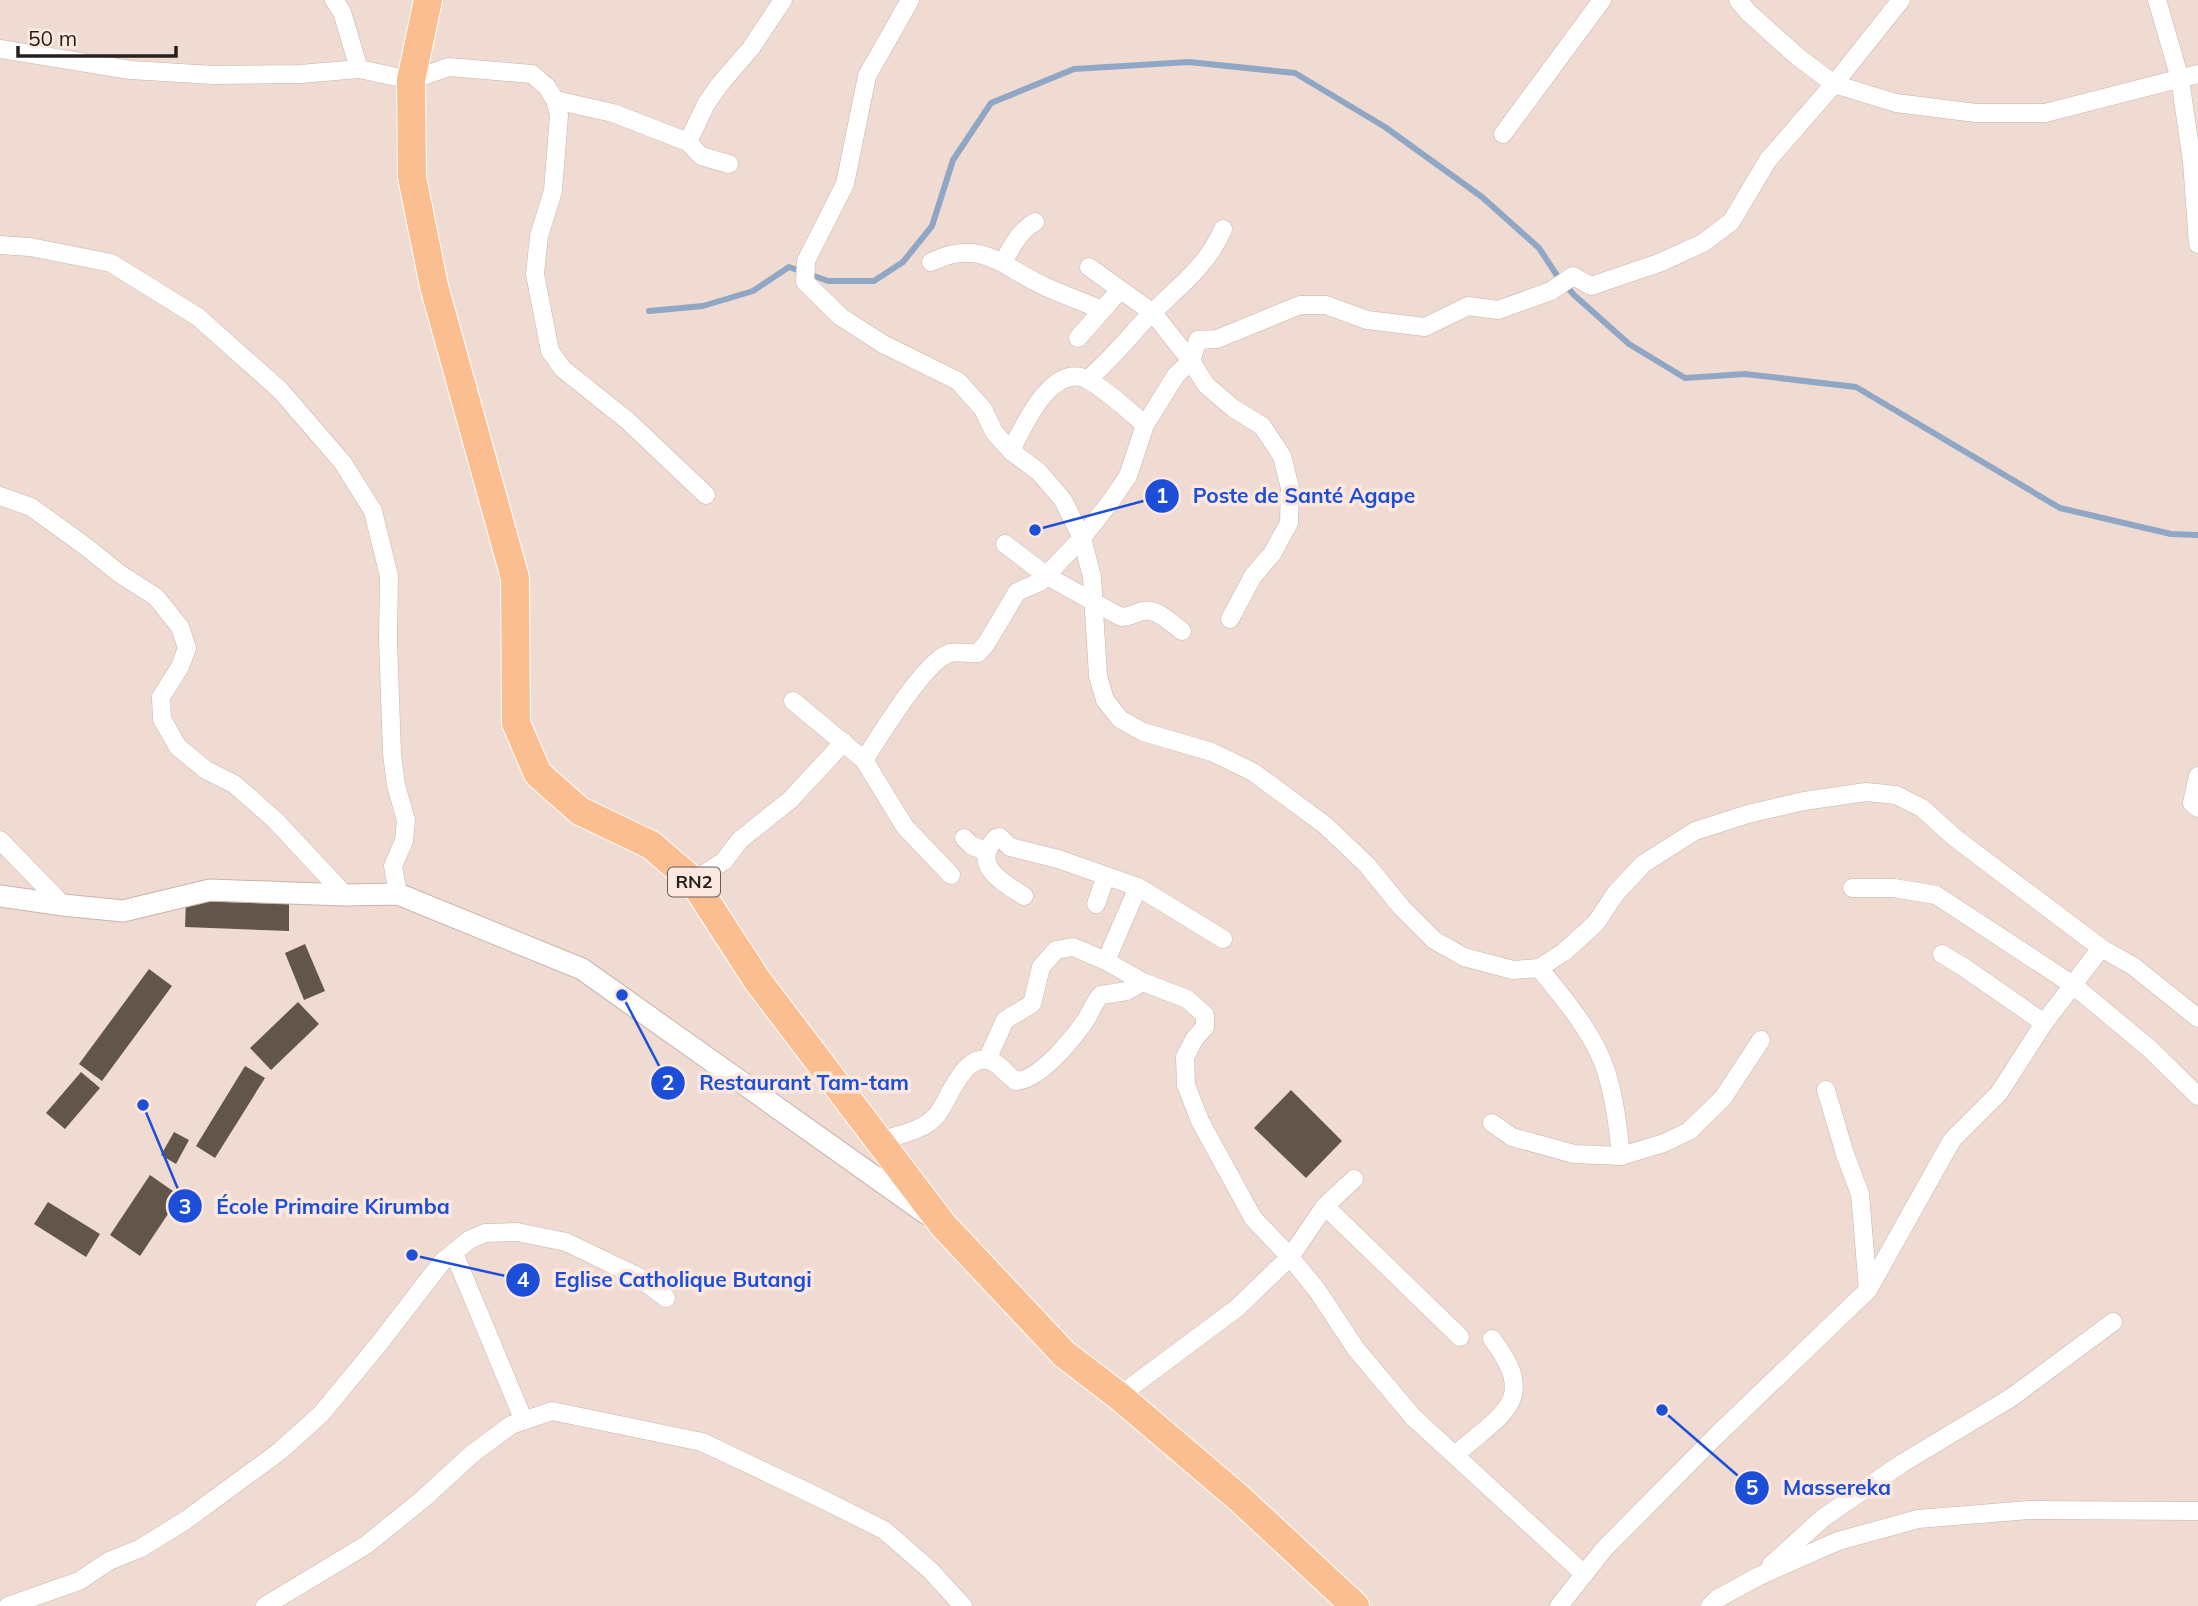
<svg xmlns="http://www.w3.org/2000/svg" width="2198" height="1606" font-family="Mulish,sans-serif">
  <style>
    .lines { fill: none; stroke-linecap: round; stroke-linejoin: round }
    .stream { stroke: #8fa7c4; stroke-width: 6 }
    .building { fill: #615649 }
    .minor-casing { stroke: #c8b4ac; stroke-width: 19 }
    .tertiary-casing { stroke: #c8b4ac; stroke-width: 23 }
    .trunk-casing { stroke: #fff; stroke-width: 30 }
    .minor { stroke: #fff; stroke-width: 18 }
    .tertiary { stroke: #fff; stroke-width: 21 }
    .trunk { stroke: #fabe90; stroke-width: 28 }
    .labels { text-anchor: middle; stroke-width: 7; stroke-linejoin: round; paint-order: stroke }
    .shield { fill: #fde8e0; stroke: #675b57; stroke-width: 2 }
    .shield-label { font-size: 18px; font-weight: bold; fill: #271f1c }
    .leader { fill: none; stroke: #1d4ed8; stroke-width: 2.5 }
    .callout-dot { fill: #1d4ed8; stroke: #fde8e0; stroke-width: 2.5 }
    .mark-label { font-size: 21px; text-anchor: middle; font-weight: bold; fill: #fff }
    .callout-label { font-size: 21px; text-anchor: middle; font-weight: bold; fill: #1d4ed8; stroke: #fde8e0; stroke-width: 7; stroke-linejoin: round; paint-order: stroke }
  </style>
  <rect width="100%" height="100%" fill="#f0dbd3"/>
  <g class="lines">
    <path class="stream" d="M 649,311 L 703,306 L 753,291 L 789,267 L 828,281 L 874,281 L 903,262 L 932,226 L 953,160 L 991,103 L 1074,69 L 1189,62 L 1295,73 L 1385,127 L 1482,197 L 1539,248 L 1556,274 L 1574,295 L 1629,344 L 1685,378 L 1745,374 L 1856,387 L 2060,508 L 2171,534 L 2198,535"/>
  </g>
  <g class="building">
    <path d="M 186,901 L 289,904 L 289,931 L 185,927 Z"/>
    <path d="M 305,944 L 325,991 L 304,1000 L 285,953 Z"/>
    <path d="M 149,969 L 172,986 L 102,1081 L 79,1064 Z"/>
    <path d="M 298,1002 L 319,1024 L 271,1070 L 250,1048 Z"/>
    <path d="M 245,1066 L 265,1078 L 215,1158 L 196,1146 Z"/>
    <path d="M 81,1072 L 100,1088 L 65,1129 L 46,1113 Z"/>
    <path d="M 1291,1090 L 1342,1141 L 1306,1178 L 1254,1128 Z"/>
    <path d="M 174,1132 L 189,1140 L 176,1164 L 161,1155 Z"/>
    <path d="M 150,1175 L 180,1196 L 140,1256 L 110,1235 Z"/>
    <path d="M 48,1202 L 100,1234 L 86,1257 L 34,1224 Z"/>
  </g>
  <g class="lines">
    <defs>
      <g id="minor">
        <path d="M 334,0 L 342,12 L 359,69"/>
        <path d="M 910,0 L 867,76 L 845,184 L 806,261 L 805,282 L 841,317 L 883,344 L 958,381 L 983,409 L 994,432 L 1011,451 L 1039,472 L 1063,500 L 1082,538 L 1092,577 L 1098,676 L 1105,700 L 1120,719 L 1143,732 L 1212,752 L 1253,772 L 1325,825 L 1367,865 L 1402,908 L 1434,940 L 1464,957 L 1513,970 L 1539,968 L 1564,952 L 1596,923 L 1616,893 L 1643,864 L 1695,831 L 1748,814 L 1804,801 L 1866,792 L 1896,795 L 1922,808 L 1954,837 L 2101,948 L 2133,966 L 2198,1018"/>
        <path d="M 1738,0 L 1748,12 L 1798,57 L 1834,84 L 1896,103 L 1976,113 L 2045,113 L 2198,74"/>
        <path d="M 2157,0 L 2180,79 L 2192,162 L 2198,244"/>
        <path d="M 0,49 L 130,70 L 214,75 L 300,74 L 359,69 L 411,80 L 449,67 L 532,74 L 547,87 L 555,100 L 559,115 L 553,191 L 539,236 L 535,274 L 550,351 L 563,369 L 628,421 L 706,495"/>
        <path d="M 555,100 L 613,113 L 688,142 L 701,156 L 729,164"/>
        <path d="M 1503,134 L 1602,0"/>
        <path d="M 688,142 L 706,104 L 720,84 L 751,48 L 783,0"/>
        <path d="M 0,245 L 30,247 L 111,263 L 198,317 L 281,391 L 343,463 L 373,511 L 389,576 L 388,640 L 392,754 L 396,785 L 406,820 L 404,841 L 393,866 L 398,894"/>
        <path d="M 931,262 C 982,237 1003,268 1046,287 C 1064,295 1083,302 1102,310"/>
        <path d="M 1003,262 C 1012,247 1019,231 1035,222"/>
        <path d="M 1089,267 L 1153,313 L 1191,361 L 1206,385 L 1233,408 L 1262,426 L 1282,456 L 1290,488 L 1289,523 L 1272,554 L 1253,576 L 1230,619"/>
        <path d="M 1078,338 L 1120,290"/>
        <path d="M 1088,379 C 1108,362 1124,343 1141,324 C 1171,292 1206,270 1223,229"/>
        <path d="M 1011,451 C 1023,427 1053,358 1090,381 C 1110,393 1128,410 1145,425"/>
        <path d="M 0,496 L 31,507 L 85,546 L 120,574 L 156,597 L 180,627 L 187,648 L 180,667 L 161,697 L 162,719 L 178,747 L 206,770 L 234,784 L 275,820 L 345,895"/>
        <path d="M 1005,544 L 1047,576 L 1121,617 C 1130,617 1135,613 1143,611 C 1156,607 1172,624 1182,631"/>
        <path d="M 793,701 L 864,760 L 905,827 L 951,875"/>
        <path d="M 864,760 C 880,736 925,660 950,653 C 958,651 969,654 978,653 L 986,644 L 1017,592 L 1040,582 L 1082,538 L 1111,501 L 1128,476 L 1145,425 L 1176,375 L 1191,361 L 1198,340 L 1217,339 L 1300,305 L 1326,305 L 1367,320 L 1425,327 L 1468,306 L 1498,310 L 1551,291 L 1573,276 L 1591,286 L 1659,263 L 1703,243 L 1731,222 L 1768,160 L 1834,84 L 1901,0"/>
        <path d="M 2198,776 L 2192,803 L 2198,808"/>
        <path d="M 964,838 L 971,845 L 986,852"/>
        <path d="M 0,840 L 63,905"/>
        <path d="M 693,881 L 724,861 L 740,840 L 790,800 L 844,742"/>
        <path d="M 1852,888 L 1894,888 L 1936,895 L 2073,985 L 2150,1049 L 2198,1096"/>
        <path d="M 1024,896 C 1003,882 970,866 996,838 L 1000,837 L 1010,847 L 1058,859 L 1138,887 L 1223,939"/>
        <path d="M 1096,904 L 1106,876"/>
        <path d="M 1942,954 L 1965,968 L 2044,1023"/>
        <path d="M 1106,961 L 1138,887"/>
        <path d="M 1539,968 C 1563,997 1595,1035 1606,1071 C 1615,1099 1618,1128 1621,1156"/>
        <path d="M 987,1060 L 1005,1020 L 1032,1004 L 1041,967 L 1056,950 L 1073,947 L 1106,961 L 1143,982"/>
        <path d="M 1826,1090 L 1845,1154 L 1860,1194 L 1868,1290"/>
        <path d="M 1492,1123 L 1512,1137 L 1574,1154 L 1621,1156 L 1664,1143 L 1689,1131 L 1723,1098 L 1761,1040"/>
        <path d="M 880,1141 C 898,1135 923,1131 936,1116 C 950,1100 964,1046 995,1063 C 1002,1067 1008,1076 1016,1081 C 1039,1080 1070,1042 1083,1024 C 1090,1015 1093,1003 1101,995 L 1127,991 L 1143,982 L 1187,999 L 1205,1015 L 1205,1027 L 1195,1038 L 1185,1057 L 1186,1085 L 1200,1121 L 1253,1218 L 1290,1257 L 1317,1290 L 1356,1349 L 1413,1417 L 1583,1573"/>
        <path d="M 1325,1206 L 1460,1337"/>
        <path d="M 454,1253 L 524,1421"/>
        <path d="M 1119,1396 L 1237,1308 L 1290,1257 L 1325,1206 L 1354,1179"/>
        <path d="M 1455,1455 C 1501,1414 1540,1401 1492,1339"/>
        <path d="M 1771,1565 L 1823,1518 L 1901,1464 L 2012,1397 L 2113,1322"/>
        <path d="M 8,1606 L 79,1581 L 109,1561 L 141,1548 L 186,1520 L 280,1451 L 321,1414 L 378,1345 L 442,1262 L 469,1240 L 485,1233 L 517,1232 L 566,1242 L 637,1276 L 666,1298"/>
        <path d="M 265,1606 L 366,1545 L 423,1499 L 472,1454 L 511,1425 L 552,1411 L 702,1442 L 818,1497 L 884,1530 L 930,1570 L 963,1606"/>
        <path d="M 1559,1606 L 1604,1549 L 1718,1434 L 1868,1290 L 1952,1140 L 1999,1093 L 2044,1023 L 2101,948"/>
        <path d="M 1710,1606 L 1717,1599 L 1759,1576 L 1838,1541 L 1918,1519 L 2029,1510 L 2198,1511"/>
      </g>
      <path id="tertiary" d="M 0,896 L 63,905 L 123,911 L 210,890 L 345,895 L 398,894 L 582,969 L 927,1214"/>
      <path id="trunk" d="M 428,0 L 411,80 L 412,177 L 434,286 L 515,578 L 516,723 L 538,774 L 580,811 L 651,845 L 693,881 L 757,980 L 943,1225 L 1064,1354 L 1119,1396 L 1240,1499 L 1355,1606"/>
    </defs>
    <use href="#minor" class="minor-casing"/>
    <use href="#tertiary" class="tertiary-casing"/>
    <use href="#trunk" class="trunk-casing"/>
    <use href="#minor" class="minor"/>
    <use href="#tertiary" class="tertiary"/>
    <use href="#trunk" class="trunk"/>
  </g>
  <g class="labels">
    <rect class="shield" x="668" y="867.5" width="52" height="29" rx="5"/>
    <g class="shield-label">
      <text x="694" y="888">RN2</text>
    </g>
  </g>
  <path class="leader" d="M1035 530L1162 496M622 995L668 1083M143 1105L185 1206M412 1255L523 1280M1662 1410L1752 1488"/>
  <g class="callout-dot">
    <circle cx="1035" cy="530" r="7"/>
    <circle cx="622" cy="995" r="7"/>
    <circle cx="143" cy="1105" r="7"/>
    <circle cx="412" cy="1255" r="7"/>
    <circle cx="1662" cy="1410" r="7"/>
    <circle cx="1162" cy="496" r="18"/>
    <circle cx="668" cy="1083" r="18"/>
    <circle cx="185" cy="1206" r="18"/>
    <circle cx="523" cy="1280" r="18"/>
    <circle cx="1752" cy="1488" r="18"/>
  </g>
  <g class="mark-label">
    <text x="1162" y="503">1</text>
    <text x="668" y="1090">2</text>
    <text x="185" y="1214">3</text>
    <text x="523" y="1287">4</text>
    <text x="1752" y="1495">5</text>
  </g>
  <g class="callout-label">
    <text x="1304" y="503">Poste de Santé Agape</text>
    <text x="804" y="1090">Restaurant Tam-tam</text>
    <text x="333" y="1214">École Primaire Kirumba</text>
    <text x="683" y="1287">Eglise Catholique Butangi</text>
    <text x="1837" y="1495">Massereka</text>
  </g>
  <path d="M18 46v10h158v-10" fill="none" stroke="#271f1c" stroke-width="3.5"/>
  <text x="28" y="46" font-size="21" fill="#271f1c" stroke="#fde8e0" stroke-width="5" paint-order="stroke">50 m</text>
</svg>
